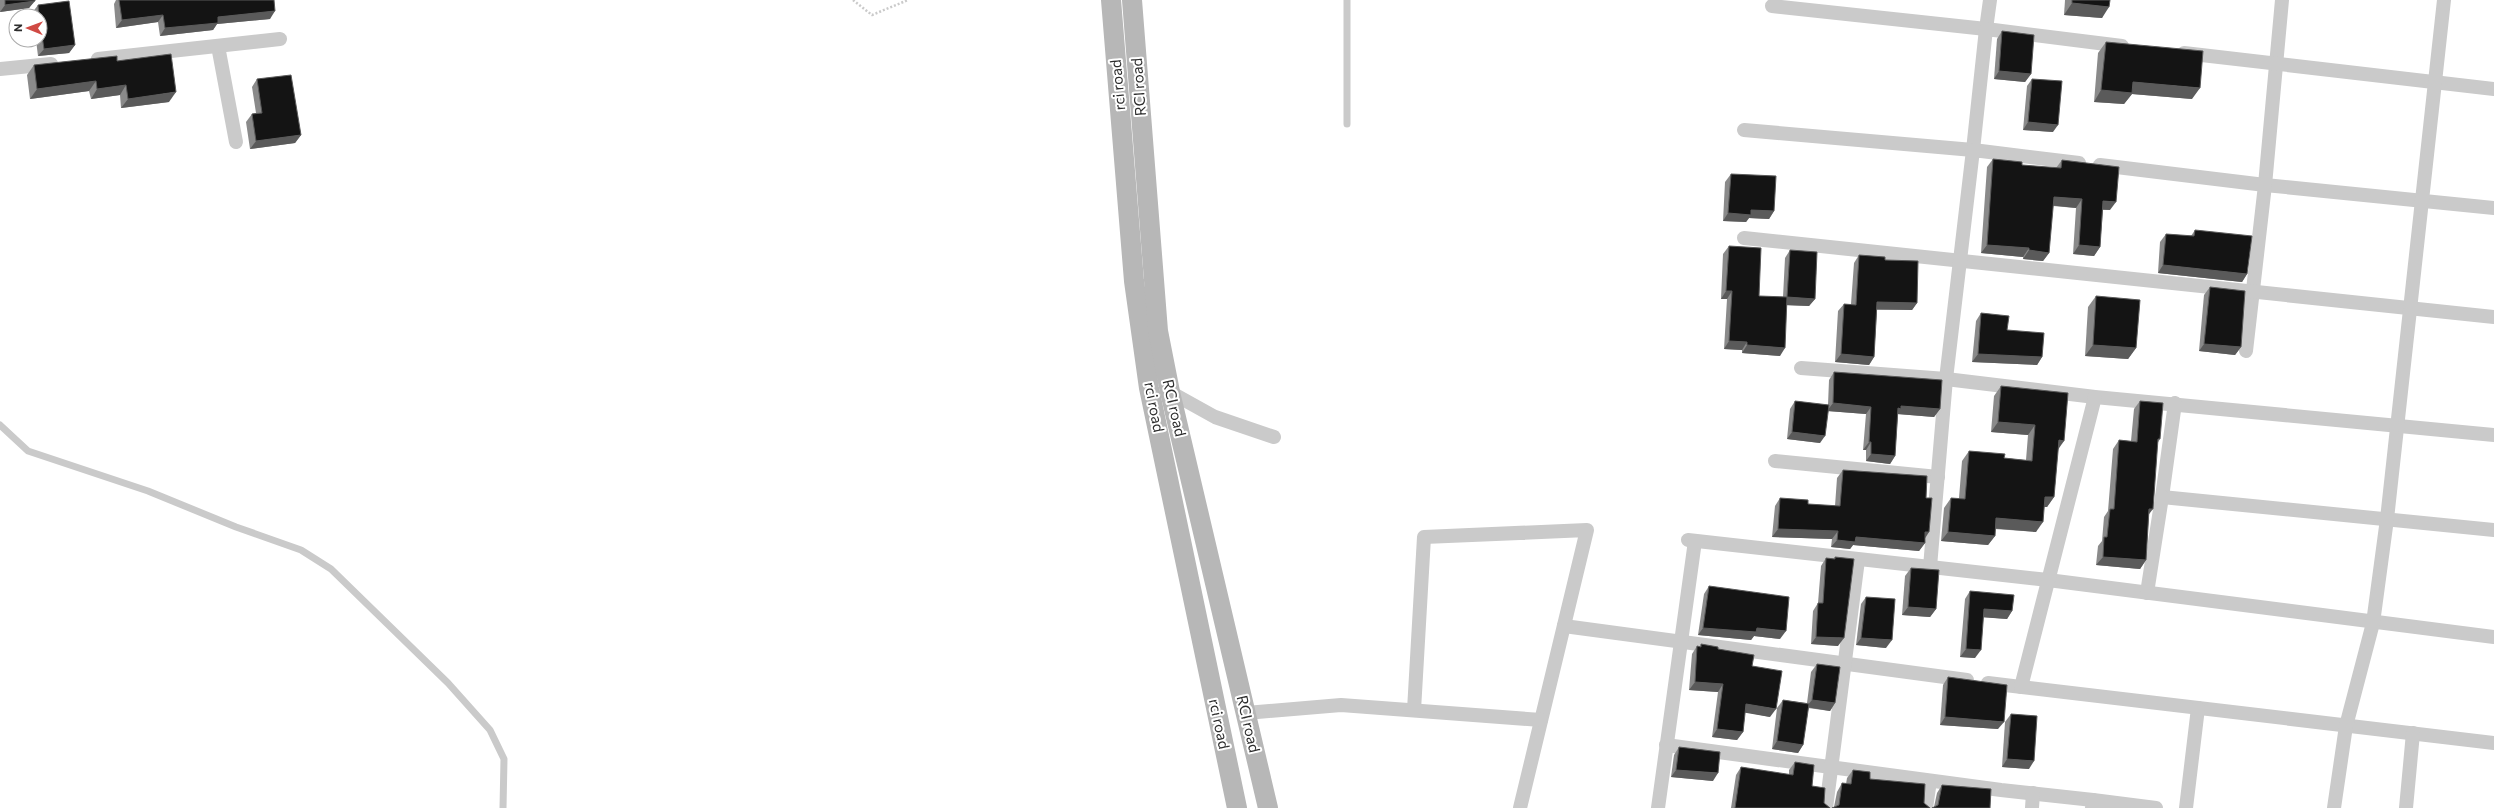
<svg xmlns="http://www.w3.org/2000/svg" width="2494" height="808" font-family="Commissioner,sans-serif">
  <style>
    .lines { fill: none; stroke-linecap: round; stroke-linejoin: round }
    .path { stroke: #cacaca; stroke-width: 2.5; stroke-dasharray: 2 2; stroke-linecap: butt }
    .service { stroke: #cacaca; stroke-width: 7 }
    .minor { stroke: #cacaca; stroke-width: 14 }
    .secondary { stroke: #b7b7b7; stroke-width: 20 }
    .wall { fill: #8a8a8a }
    .shaded-wall { fill: #5a5a5a }
    .building { fill: #141414; stroke: #5a5a5a }
    .labels { text-anchor: middle; stroke-width: 4; stroke-linejoin: round; paint-order: stroke }
    .street-label { font-size: 15px; fill: #2d2d2d; stroke: #fff }
  </style>
  <rect width="100%" height="100%" fill="#fff"/>
  <g class="lines">
    <path class="path" d="M 853,0 L 872,15 L 908,0"/>
    <g class="service">
      <path d="M 1347,124 L 1347,0"/>
      <path d="M 0,425 L 28,451 L 148,491 L 236,527 L 301,550 L 331,569 L 448,683 L 490,730 L 504,759 L 503,808"/>
    </g>
    <g class="minor">
      <path d="M 2282,0 L 2265,185 L 2494,208"/>
      <path d="M 1772,6 L 1986,29 L 1990,0"/>
      <path d="M 218,46 L 236,142"/>
      <path d="M 2184,53 L 2494,89"/>
      <path d="M 98,59 L 280,39"/>
      <path d="M 0,69 L 51,64"/>
      <path d="M 1744,130 L 1973,150 L 1986,29 L 2122,46"/>
      <path d="M 2100,165 L 2265,185 L 2246,351"/>
      <path d="M 1744,238 L 2494,317"/>
      <path d="M 1801,368 L 1946,379 L 2095,397 L 2494,435"/>
      <path d="M 1170,392 L 1215,417 L 1274,437"/>
      <path d="M 2175,403 L 2162,497 L 2494,530"/>
      <path d="M 1775,461 L 1938,477"/>
      <path d="M 1688,540 L 2048,580 L 2494,637"/>
      <path d="M 1930,567 L 1946,379 L 1973,150 L 2079,163"/>
      <path d="M 2147,593 L 2162,497"/>
      <path d="M 1564,626 L 1967,680"/>
      <path d="M 1988,683 L 2494,743"/>
      <path d="M 2021,687 L 2095,397"/>
      <path d="M 1414,710 L 1424,537 L 1587,530 L 1520,808"/>
      <path d="M 1246,713 L 1341,705 L 1541,720"/>
      <path d="M 1666,745 L 2001,790 L 2093,800"/>
      <path d="M 1658,808 L 1695,541"/>
      <path d="M 1826,808 L 1858,560"/>
      <path d="M 1926,808 L 1930,781"/>
      <path d="M 2032,808 L 2033,793"/>
      <path d="M 2092,808 L 2093,800 L 2156,808"/>
      <path d="M 2186,808 L 2198,708"/>
      <path d="M 2334,808 L 2346,726 L 2373,623 L 2387,519 L 2444,0"/>
      <path d="M 2406,808 L 2413,733"/>
    </g>
    <g class="secondary">
      <path d="M 1111,0 L 1134,281 L 1149,388 L 1237,808"/>
      <path d="M 1132,0 L 1158,331 L 1170,392 L 1268,808"/>
    </g>
  </g>
  <g class="wall">
    <path d="M 0,0 L 35,0 L 29,8 L 0,12 Z"/>
    <path d="M 116,0 L 274,0 L 270,19 L 217,24 L 213,30 L 160,36 L 158,22 L 116,28 L 114,4 Z"/>
    <path d="M 2065,0 L 2110,0 L 2102,18 L 2064,15 Z"/>
    <path d="M 38,5 L 75,45 L 69,53 L 38,56 L 36,40 L 40,40 L 40,16 L 33,16 L 32,13 Z"/>
    <path d="M 2002,31 L 2031,74 L 2025,82 L 1994,79 L 1997,39 Z"/>
    <path d="M 2106,42 L 2192,99 L 2132,94 L 2124,104 L 2094,102 L 2098,53 Z"/>
    <path d="M 117,61 L 169,102 L 121,108 L 120,95 L 91,99 L 89,91 L 30,99 L 27,75 L 34,65 Z"/>
    <path d="M 257,79 L 301,135 L 295,143 L 250,149 L 246,122 L 252,114 L 256,113 L 252,87 Z"/>
    <path d="M 2032,79 L 2053,132 L 2023,130 L 2027,86 Z"/>
    <path d="M 1993,159 L 2022,165 L 2056,168 L 2062,160 L 2110,210 L 2103,210 L 2100,247 L 2094,256 L 2073,254 L 2076,208 L 2053,206 L 2049,253 L 2043,261 L 2023,259 L 2023,257 L 1981,253 L 1987,167 Z"/>
    <path d="M 1731,174 L 1774,211 L 1769,219 L 1749,218 L 1746,222 L 1723,221 L 1725,182 Z"/>
    <path d="M 2195,230 L 2247,274 L 2242,282 L 2158,273 L 2160,242 L 2166,234 L 2191,236 Z"/>
    <path d="M 1729,246 L 1759,296 L 1783,297 L 1785,258 L 1790,250 L 1815,299 L 1809,306 L 1787,305 L 1780,356 L 1742,353 L 1742,350 L 1724,349 L 1727,299 L 1721,299 L 1723,254 Z"/>
    <path d="M 1859,255 L 1885,260 L 1917,303 L 1912,310 L 1877,310 L 1874,357 L 1869,365 L 1835,362 L 1838,311 L 1844,304 L 1851,304 L 1854,263 Z"/>
    <path d="M 2210,287 L 2241,347 L 2235,355 L 2199,351 L 2204,295 Z"/>
    <path d="M 2096,296 L 2136,348 L 2128,359 L 2085,356 L 2088,307 Z"/>
    <path d="M 1981,313 L 2007,330 L 2042,357 L 2037,365 L 1972,362 L 1976,321 Z"/>
    <path d="M 1834,372 L 1940,409 L 1934,417 L 1898,414 L 1895,456 L 1890,464 L 1866,461 L 1866,450 L 1863,450 L 1866,414 L 1828,411 L 1820,443 L 1787,439 L 1790,409 L 1795,401 L 1828,405 L 1829,380 Z"/>
    <path d="M 2001,386 L 2058,449 L 2054,497 L 2047,507 L 2044,507 L 2036,532 L 1995,529 L 1995,536 L 1988,545 L 1941,541 L 1944,508 L 1951,498 L 1959,498 L 1962,461 L 1969,451 L 2004,458 L 2026,460 L 2028,435 L 1991,432 L 1994,396 Z"/>
    <path d="M 2140,401 L 2160,439 L 2157,444 L 2149,515 L 2146,560 L 2140,569 L 2096,565 L 2098,546 L 2102,541 L 2104,517 L 2108,511 L 2113,449 L 2119,440 L 2131,441 L 2134,409 Z"/>
    <path d="M 1843,470 L 1925,538 L 1925,543 L 1919,551 L 1853,545 L 1850,549 L 1831,547 L 1832,539 L 1772,537 L 1775,506 L 1780,498 L 1808,504 L 1835,506 L 1837,478 Z"/>
    <path d="M 1835,557 L 1838,646 L 1811,644 L 1813,611 L 1818,603 L 1821,566 L 1826,558 L 1834,559 Z"/>
    <path d="M 1911,568 L 1936,609 L 1930,617 L 1902,615 L 1905,576 Z"/>
    <path d="M 1709,586 L 1780,639 L 1754,636 L 1751,640 L 1698,635 L 1704,594 Z"/>
    <path d="M 1970,591 L 2012,611 L 2007,619 L 1983,617 L 1975,658 L 1960,657 L 1965,599 Z"/>
    <path d="M 1866,597 L 1886,648 L 1856,645 L 1861,604 Z"/>
    <path d="M 1701,644 L 1718,649 L 1752,666 L 1770,717 L 1745,712 L 1743,732 L 1737,740 L 1712,737 L 1718,692 L 1689,690 L 1692,654 L 1697,646 L 1700,647 Z"/>
    <path d="M 1817,664 L 1835,703 L 1830,711 L 1808,708 L 1803,745 L 1798,753 L 1772,749 L 1777,708 L 1783,700 L 1807,703 L 1811,672 Z"/>
    <path d="M 1948,677 L 1998,729 L 1940,725 L 1943,685 Z"/>
    <path d="M 2011,714 L 2029,769 L 2002,767 L 2005,722 Z"/>
    <path d="M 1679,747 L 1713,781 L 1671,777 L 1674,755 Z"/>
    <path d="M 1795,762 L 1824,803 L 1830,808 L 1731,808 L 1736,775 L 1741,767 L 1789,775 L 1789,770 Z"/>
    <path d="M 1853,770 L 1870,779 L 1924,803 L 1834,807 L 1837,792 L 1842,783 L 1846,784 L 1847,778 Z"/>
    <path d="M 1942,785 L 1990,808 L 1934,807 L 1937,793 Z"/>
  </g>
  <g class="shaded-wall">
    <path d="M 35,1 L 29,8 L 0,12 L 5,5 Z"/>
    <path d="M 2072,3 L 2109,7 L 2102,18 L 2064,15 Z"/>
    <path d="M 275,11 L 270,19 L 217,24 L 213,30 L 160,36 L 165,28 L 218,17 Z"/>
    <path d="M 163,15 L 158,22 L 116,28 L 122,20 Z"/>
    <path d="M 75,45 L 69,53 L 38,56 L 44,49 Z"/>
    <path d="M 1999,71 L 2031,74 L 2025,82 L 1994,79 Z"/>
    <path d="M 96,81 L 89,91 L 30,99 L 37,89 Z"/>
    <path d="M 2133,82 L 2200,88 L 2192,99 L 2132,94 L 2124,104 L 2094,102 L 2101,90 Z"/>
    <path d="M 126,85 L 120,95 L 91,99 L 97,89 Z"/>
    <path d="M 176,92 L 169,102 L 121,108 L 128,99 Z"/>
    <path d="M 2028,122 L 2058,125 L 2053,132 L 2023,130 Z"/>
    <path d="M 301,135 L 295,143 L 250,149 L 256,141 Z"/>
    <path d="M 2054,197 L 2082,199 L 2076,208 L 2048,205 Z"/>
    <path d="M 2103,201 L 2116,202 L 2110,210 L 2098,209 Z"/>
    <path d="M 1751,210 L 1774,211 L 1769,219 L 1749,218 L 1746,222 L 1723,221 L 1728,213 Z"/>
    <path d="M 1987,245 L 2029,248 L 2023,257 L 1981,253 Z"/>
    <path d="M 2079,245 L 2100,247 L 2094,256 L 2073,254 Z"/>
    <path d="M 2029,250 L 2049,253 L 2043,261 L 2023,259 Z"/>
    <path d="M 2163,265 L 2247,274 L 2242,282 L 2158,273 Z"/>
    <path d="M 1726,291 L 1732,291 L 1727,299 L 1721,299 Z"/>
    <path d="M 1787,297 L 1815,299 L 1809,306 L 1782,305 Z"/>
    <path d="M 1877,302 L 1917,303 L 1912,310 L 1872,309 Z"/>
    <path d="M 1729,341 L 1747,342 L 1742,350 L 1724,349 Z"/>
    <path d="M 2204,344 L 2241,347 L 2235,355 L 2199,351 Z"/>
    <path d="M 1747,345 L 1785,348 L 1780,356 L 1742,353 Z"/>
    <path d="M 2093,345 L 2136,348 L 2128,359 L 2085,356 Z"/>
    <path d="M 1841,354 L 1874,357 L 1869,365 L 1835,362 Z"/>
    <path d="M 1978,354 L 2042,357 L 2037,365 L 1972,362 Z"/>
    <path d="M 1833,403 L 1871,407 L 1866,414 L 1827,411 Z"/>
    <path d="M 1901,406 L 1940,409 L 1934,417 L 1897,414 L 1898,408 Z"/>
    <path d="M 1998,422 L 2035,425 L 2028,435 L 1991,432 Z"/>
    <path d="M 1792,432 L 1825,436 L 1820,443 L 1787,439 Z"/>
    <path d="M 2059,440 L 2064,441 L 2057,451 Z"/>
    <path d="M 1869,442 L 1871,442 L 1866,450 L 1863,450 Z"/>
    <path d="M 1871,454 L 1895,456 L 1890,464 L 1866,461 Z"/>
    <path d="M 2045,497 L 2054,497 L 2047,507 L 2038,507 Z"/>
    <path d="M 2149,509 L 2153,509 L 2146,518 Z"/>
    <path d="M 1996,518 L 2043,522 L 2036,532 L 1989,528 Z"/>
    <path d="M 1778,529 L 1838,531 L 1832,539 L 1772,537 Z"/>
    <path d="M 1925,532 L 1929,532 L 1924,540 Z"/>
    <path d="M 1948,532 L 1995,536 L 1988,545 L 1941,541 Z"/>
    <path d="M 1856,537 L 1925,543 L 1919,551 L 1853,545 L 1850,549 L 1831,547 L 1837,540 Z"/>
    <path d="M 2103,557 L 2146,560 L 2140,569 L 2096,565 Z"/>
    <path d="M 1908,607 L 1936,609 L 1930,617 L 1902,615 Z"/>
    <path d="M 1984,609 L 2012,611 L 2007,619 L 1979,617 Z"/>
    <path d="M 1703,628 L 1757,628 L 1786,631 L 1780,639 L 1754,636 L 1751,640 L 1698,635 Z"/>
    <path d="M 1816,637 L 1844,638 L 1838,646 L 1811,644 Z"/>
    <path d="M 1861,638 L 1892,640 L 1886,648 L 1856,645 Z"/>
    <path d="M 1966,649 L 1981,650 L 1975,658 L 1960,657 Z"/>
    <path d="M 1695,682 L 1723,684 L 1718,692 L 1689,690 Z"/>
    <path d="M 1812,700 L 1835,703 L 1830,711 L 1806,707 Z"/>
    <path d="M 1746,704 L 1776,709 L 1770,717 L 1741,712 Z"/>
    <path d="M 1945,717 L 2004,722 L 1998,729 L 1940,725 Z"/>
    <path d="M 1717,729 L 1743,732 L 1737,740 L 1712,737 Z"/>
    <path d="M 1777,741 L 1803,745 L 1798,753 L 1772,749 Z"/>
    <path d="M 2007,759 L 2034,761 L 2029,769 L 2002,767 Z"/>
    <path d="M 1676,770 L 1718,773 L 1713,781 L 1671,777 Z"/>
  </g>
  <g class="building">
    <path d="M 5,0 L 35,0 L 35,1 L 5,5 Z"/>
    <path d="M 119,0 L 274,0 L 275,11 L 218,17 L 218,23 L 165,28 L 163,15 L 122,20 Z"/>
    <path d="M 2072,0 L 2110,0 L 2109,7 L 2072,3 Z"/>
    <path d="M 69,1 L 75,45 L 44,49 L 40,22 L 40,16 L 39,16 L 38,5 Z"/>
    <path d="M 2002,31 L 2034,35 L 2031,74 L 1999,71 Z"/>
    <path d="M 2106,42 L 2203,51 L 2200,88 L 2133,82 L 2132,93 L 2101,90 Z"/>
    <path d="M 171,54 L 176,92 L 128,99 L 126,85 L 97,89 L 96,81 L 37,89 L 34,65 L 117,56 L 117,61 Z"/>
    <path d="M 291,75 L 301,135 L 256,141 L 252,114 L 262,113 L 257,79 Z"/>
    <path d="M 2032,79 L 2062,81 L 2058,125 L 2028,122 Z"/>
    <path d="M 1993,159 L 2022,162 L 2022,165 L 2061,168 L 2062,160 L 2119,167 L 2116,202 L 2103,201 L 2100,247 L 2079,245 L 2082,199 L 2054,197 L 2049,253 L 2029,250 L 2029,248 L 1987,245 Z"/>
    <path d="M 1731,174 L 1776,176 L 1774,211 L 1751,210 L 1751,215 L 1728,213 Z"/>
    <path d="M 2195,230 L 2252,236 L 2247,274 L 2163,265 L 2166,234 L 2194,236 Z"/>
    <path d="M 1729,246 L 1761,248 L 1759,296 L 1787,297 L 1785,348 L 1747,345 L 1747,342 L 1729,341 L 1732,291 L 1726,291 Z"/>
    <path d="M 1790,250 L 1817,252 L 1815,299 L 1787,297 Z"/>
    <path d="M 1859,255 L 1885,257 L 1885,260 L 1918,261 L 1917,303 L 1877,302 L 1874,357 L 1841,354 L 1844,304 L 1856,305 Z"/>
    <path d="M 2210,287 L 2245,291 L 2241,347 L 2204,344 Z"/>
    <path d="M 2096,296 L 2140,300 L 2136,348 L 2093,345 Z"/>
    <path d="M 1981,313 L 2009,316 L 2007,330 L 2044,333 L 2042,357 L 1978,354 Z"/>
    <path d="M 1834,372 L 1942,380 L 1940,409 L 1901,406 L 1901,409 L 1898,408 L 1895,456 L 1871,454 L 1871,442 L 1869,442 L 1871,407 L 1833,403 Z"/>
    <path d="M 2001,386 L 2068,393 L 2064,441 L 2059,440 L 2054,497 L 2045,497 L 2043,522 L 1996,518 L 1995,536 L 1948,532 L 1951,498 L 1965,499 L 1969,451 L 2005,454 L 2004,458 L 2032,461 L 2035,425 L 1998,422 Z"/>
    <path d="M 1795,401 L 1829,405 L 1825,436 L 1792,432 Z"/>
    <path d="M 2140,401 L 2163,403 L 2160,439 L 2158,439 L 2153,509 L 2149,509 L 2146,560 L 2103,557 L 2104,537 L 2107,537 L 2110,509 L 2114,509 L 2119,440 L 2137,442 Z"/>
    <path d="M 1843,470 L 1927,476 L 1926,498 L 1932,498 L 1929,532 L 1925,532 L 1925,543 L 1856,537 L 1855,542 L 1837,540 L 1838,531 L 1778,529 L 1780,498 L 1808,500 L 1808,504 L 1840,506 Z"/>
    <path d="M 1835,557 L 1854,559 L 1844,638 L 1816,637 L 1818,603 L 1823,603 L 1826,558 L 1835,559 Z"/>
    <path d="M 1911,568 L 1939,570 L 1936,609 L 1908,607 Z"/>
    <path d="M 1709,586 L 1789,597 L 1786,631 L 1757,628 L 1756,632 L 1703,628 Z"/>
    <path d="M 1970,591 L 2014,595 L 2012,611 L 1984,609 L 1981,650 L 1966,649 Z"/>
    <path d="M 1866,597 L 1895,599 L 1892,640 L 1861,638 Z"/>
    <path d="M 1701,644 L 1718,647 L 1718,649 L 1754,655 L 1752,666 L 1782,671 L 1776,709 L 1746,704 L 1743,732 L 1717,729 L 1723,684 L 1695,682 L 1697,646 L 1701,647 Z"/>
    <path d="M 1817,664 L 1840,667 L 1835,703 L 1812,700 Z"/>
    <path d="M 1948,677 L 2007,685 L 2004,722 L 1945,717 Z"/>
    <path d="M 1783,700 L 1809,704 L 1803,745 L 1777,741 Z"/>
    <path d="M 2011,714 L 2037,716 L 2034,761 L 2007,759 Z"/>
    <path d="M 1679,747 L 1720,752 L 1718,773 L 1676,770 Z"/>
    <path d="M 1795,762 L 1814,765 L 1812,786 L 1825,788 L 1824,803 L 1830,808 L 1735,808 L 1741,767 L 1793,775 Z"/>
    <path d="M 1853,770 L 1870,772 L 1870,779 L 1925,784 L 1924,803 L 1930,808 L 1832,808 L 1839,805 L 1842,783 L 1851,784 Z"/>
    <path d="M 1942,785 L 1991,789 L 1990,808 L 1932,808 L 1938,805 Z"/>
  </g>
  <g class="labels">
    <g class="street-label">
      <text transform="translate(1118 85) rotate(-95)" y="5">rci road</text>
      <text transform="translate(1139 87) rotate(-94)" y="5">RCI road</text>
      <text transform="translate(1154 407) rotate(79)" y="5">rci road</text>
      <text transform="translate(1174 408) rotate(77)" y="5">RCI road</text>
      <text transform="translate(1219 724) rotate(78)" y="5">rci road</text>
      <text transform="translate(1248 724) rotate(77)" y="5">RCI road</text>
    </g>
  </g>
  <g transform="translate(28 28) rotate(271)"><circle r="19" fill="#ffffff" stroke="#ababab"/>
  <path d="M0-3L7 15L0 10L-7 15Z" fill="#d04a44"/>
  <text y="-6" font-size="11" font-weight="bold" text-anchor="middle" fill="#2d2d2d">N</text>
  </g>
</svg>
